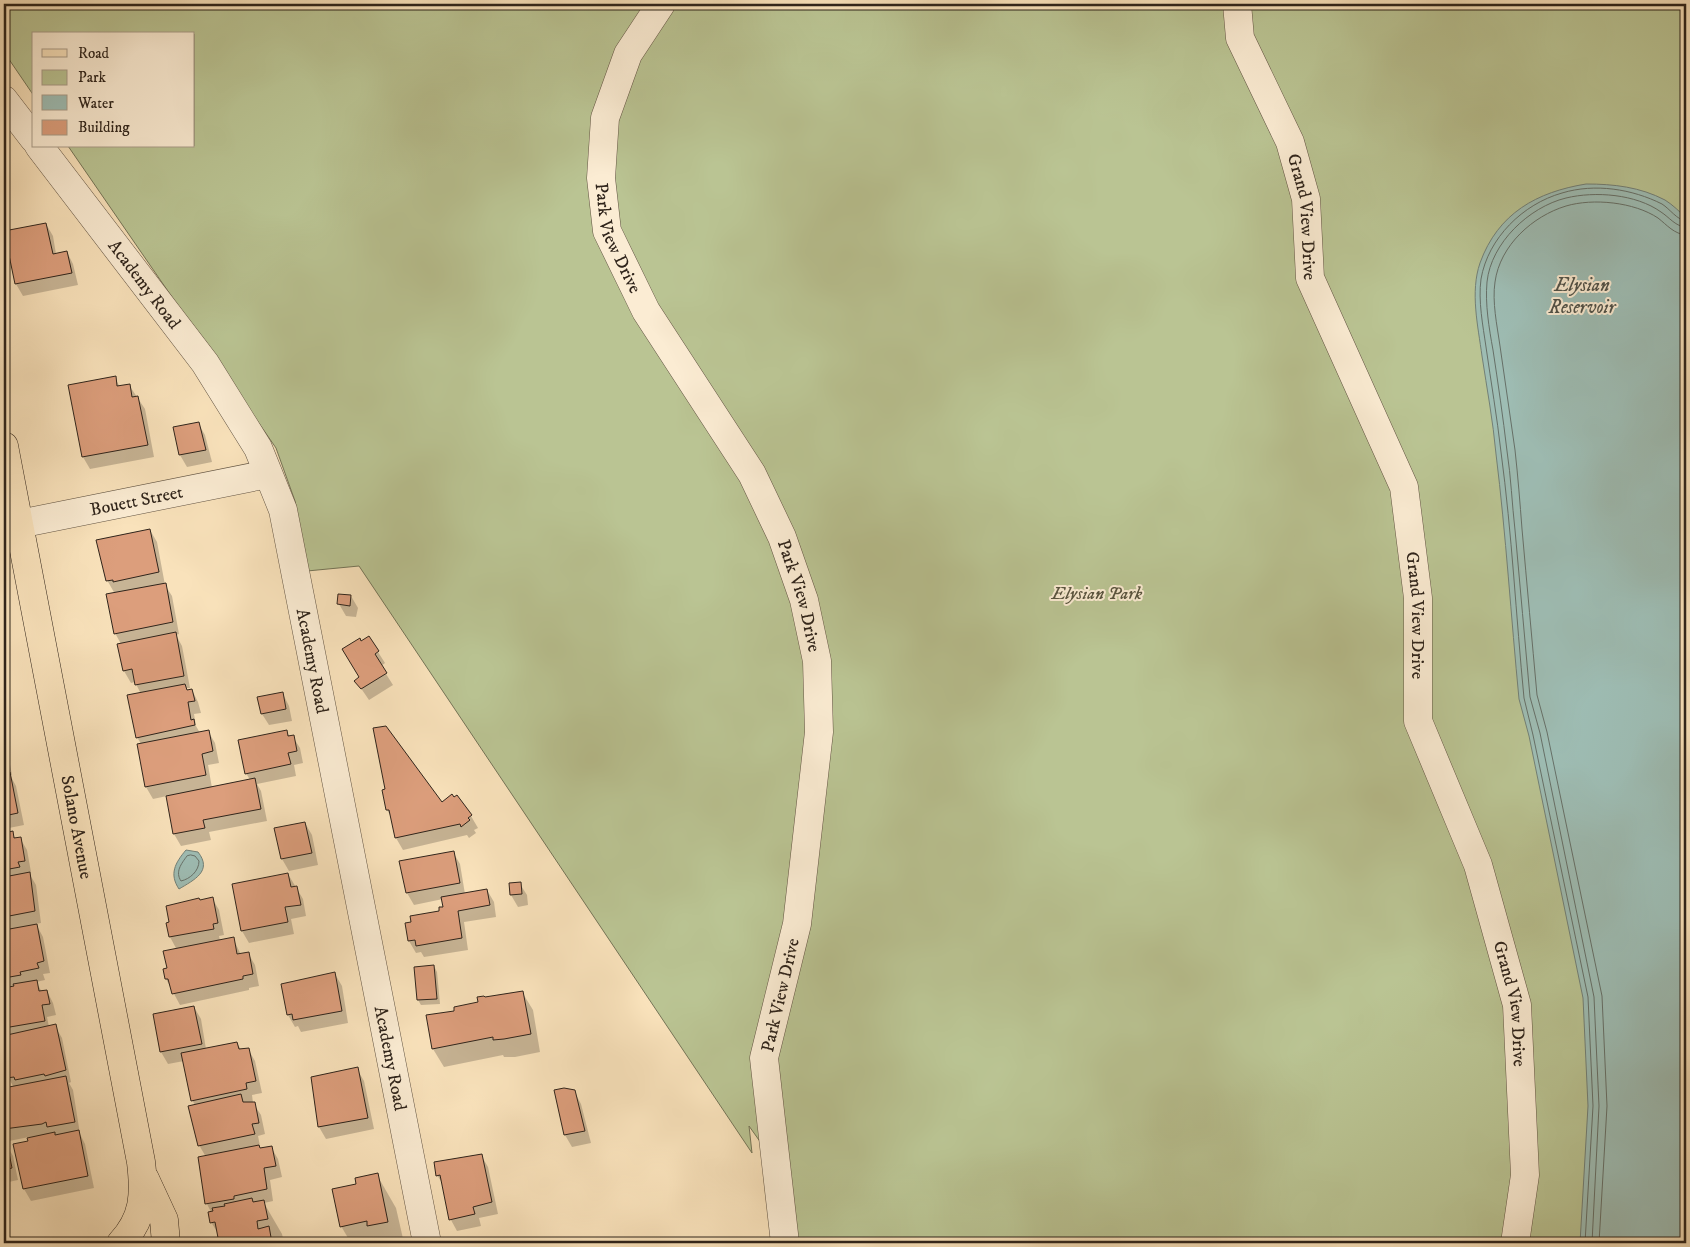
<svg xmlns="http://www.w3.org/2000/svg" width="1690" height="1247" font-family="'IM FELL DW Pica',serif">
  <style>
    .green { fill: #bac493; stroke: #747457 }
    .water { fill: #9ebdb4; stroke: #728077 }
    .shadow { fill: #0003 }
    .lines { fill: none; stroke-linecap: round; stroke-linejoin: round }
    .shore { stroke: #667068; stroke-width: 1 }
    .building { fill: #dc9e7c; stroke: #2f241b }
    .minor-casing { stroke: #625443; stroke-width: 29 }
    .major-casing { stroke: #2f241b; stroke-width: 29 }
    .minor { stroke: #fbecd3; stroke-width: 28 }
    .major { stroke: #f9e2bb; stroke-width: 28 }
    .labels { text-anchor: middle; stroke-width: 4; stroke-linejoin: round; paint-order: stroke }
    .street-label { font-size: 18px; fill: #2f241b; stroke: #fbecd3 }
    .park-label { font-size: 18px; font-style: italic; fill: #59543f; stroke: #fbecd3 }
    .water-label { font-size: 19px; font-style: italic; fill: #505249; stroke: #fbecd3 }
  </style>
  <rect width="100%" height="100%" fill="#f9e2bb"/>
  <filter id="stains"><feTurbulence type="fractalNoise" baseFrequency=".004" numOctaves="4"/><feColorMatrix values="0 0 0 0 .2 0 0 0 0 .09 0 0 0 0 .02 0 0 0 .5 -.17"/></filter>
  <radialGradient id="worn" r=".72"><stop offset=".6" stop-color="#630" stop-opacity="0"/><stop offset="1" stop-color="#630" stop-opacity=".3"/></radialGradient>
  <path class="green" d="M 4,4 L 1686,4 L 1686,1243 L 796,1243 L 788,1181 L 749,1126 L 752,1153 L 359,566 L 307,571 L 295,501 L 276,448 L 68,146 L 194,146 L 194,34 L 34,34 L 34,96 L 4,52 Z"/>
  <g class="water">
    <path d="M 1586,184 C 1614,184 1640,187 1665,200 C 1673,205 1680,212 1686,218 L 1686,1243 L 1580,1243 L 1588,1106 L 1583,998 L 1529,736 L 1519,699 C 1511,617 1506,535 1496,454 C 1493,421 1487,389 1482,356 C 1478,326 1470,292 1480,263 C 1498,213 1537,192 1586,184 Z"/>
    <path d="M 186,850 L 198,852 C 213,871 194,880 179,889 C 169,874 175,863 186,850 Z"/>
  </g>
  <g class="shadow">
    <path d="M 46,224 L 53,236 L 56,254 L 67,252 L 73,264 L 78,285 L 23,296 L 16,284 L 6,232 Z"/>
    <path d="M 115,378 L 120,387 L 129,385 L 145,409 L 154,457 L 90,469 L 83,457 L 70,386 Z"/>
    <path d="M 198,423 L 205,435 L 212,462 L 187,467 L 180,455 L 174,428 Z"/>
    <path d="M 150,530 L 157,542 L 165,585 L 172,596 L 179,634 L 176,635 L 182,646 L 190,688 L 186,688 L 188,691 L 192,690 L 198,702 L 201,713 L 194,714 L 196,726 L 200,733 L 208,731 L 215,743 L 219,763 L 208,765 L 212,788 L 250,780 L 246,773 L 286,731 L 290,737 L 293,737 L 300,748 L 303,763 L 294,765 L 296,776 L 257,784 L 261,791 L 267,821 L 209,832 L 211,840 L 181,846 L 174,834 L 167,796 L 153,799 L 146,787 L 138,745 L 141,744 L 137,737 L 141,694 L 135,682 L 131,683 L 124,671 L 121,644 L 115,633 L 115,594 L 107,580 Z"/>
    <path d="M 351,596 L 358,608 L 356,617 L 346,616 L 339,604 Z"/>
    <path d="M 361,642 L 378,652 L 385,663 L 381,666 L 393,685 L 369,700 L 356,681 L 361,678 Z"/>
    <path d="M 283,694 L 289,706 L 292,721 L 269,725 L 262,714 Z"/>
    <path d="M 4,734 L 12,775 L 10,775 L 16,786 L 24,825 L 4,829 Z"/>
    <path d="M 442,804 L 471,816 L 478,828 L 474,830 L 476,833 L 469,838 L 467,835 L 403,850 L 396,838 L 392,818 L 387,810 Z"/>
    <path d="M 305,823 L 312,835 L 318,865 L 289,871 L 282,859 Z"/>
    <path d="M 12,833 L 16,839 L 20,838 L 27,850 L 31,872 L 29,873 L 36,885 L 41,923 L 36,924 L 43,937 L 50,973 L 43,974 L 45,980 L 36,982 L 42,992 L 47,991 L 53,1003 L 56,1015 L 47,1017 L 49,1027 L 55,1026 L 62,1038 L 71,1082 L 69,1083 L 73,1090 L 80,1134 L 85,1144 L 94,1188 L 31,1201 L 24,1189 L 30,1142 L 29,1137 L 4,1142 L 4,1090 L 14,1088 L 4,1069 L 4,1065 L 6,1065 L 4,1052 L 11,1051 L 8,1040 L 5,1035 L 4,1035 L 4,834 Z"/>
    <path d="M 453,852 L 460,864 L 465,894 L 487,890 L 494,902 L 496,917 L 464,922 L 468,950 L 424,957 L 421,952 L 416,953 L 409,941 L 407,924 L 441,912 L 445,908 L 443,899 L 414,905 L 407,893 Z"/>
    <path d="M 288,874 L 303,899 L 306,916 L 291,919 L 294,934 L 249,943 L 242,931 Z"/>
    <path d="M 520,884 L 527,895 L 528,905 L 518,907 L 511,895 Z"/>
    <path d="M 212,898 L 219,910 L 224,935 L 219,936 L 220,941 L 233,938 L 241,955 L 248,953 L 255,965 L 259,986 L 249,988 L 249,990 L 180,1005 L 166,979 L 168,969 L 177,950 L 170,937 L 167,923 L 200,901 Z"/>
    <path d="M 434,966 L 437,972 L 440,1004 L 421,1005 L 418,1000 Z"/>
    <path d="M 335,974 L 342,986 L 348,1023 L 301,1032 L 298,1026 L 295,1027 L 288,1015 L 283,985 Z"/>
    <path d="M 522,992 L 533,1010 L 540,1052 L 515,1057 L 504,1057 L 503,1055 L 444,1067 L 433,1049 L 428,1016 L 456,1012 L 480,1003 L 485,999 Z"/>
    <path d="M 194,1007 L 201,1019 L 206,1049 L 237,1043 L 241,1050 L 248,1049 L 255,1061 L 262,1093 L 252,1095 L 253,1103 L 261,1115 L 265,1134 L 258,1136 L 260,1146 L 258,1146 L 260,1149 L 271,1147 L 278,1159 L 282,1177 L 270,1180 L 273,1201 L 264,1203 L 282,1234 L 284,1243 L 221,1243 L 219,1235 L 211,1222 L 211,1212 L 207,1204 L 199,1158 L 206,1157 L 199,1145 L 195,1105 L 192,1100 L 184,1061 L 168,1064 L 161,1052 L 154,1015 Z"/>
    <path d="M 357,1069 L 364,1081 L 374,1129 L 326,1139 L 319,1127 L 312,1078 Z"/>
    <path d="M 556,1091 L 574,1091 L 581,1104 L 591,1143 L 572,1147 L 565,1135 Z"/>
    <path d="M 4,1144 L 6,1144 L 13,1156 L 18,1180 L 4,1183 Z"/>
    <path d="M 481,1155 L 488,1167 L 498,1214 L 479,1218 L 481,1226 L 457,1231 L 451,1220 L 444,1186 L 437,1175 Z"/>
    <path d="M 377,1175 L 396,1208 L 404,1243 L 351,1243 L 341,1226 Z"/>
  </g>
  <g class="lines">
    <g class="shore">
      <path d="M 191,855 L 195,856 L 199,861 C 199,871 190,879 181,881 C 175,872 181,864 187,856 Z"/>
      <path d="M 1585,1243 L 1593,1106 L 1588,997 L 1533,735 L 1524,698 C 1516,616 1512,534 1501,452 C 1497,417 1491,382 1486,347 C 1483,326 1478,301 1481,279 C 1488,238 1523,204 1562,193 C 1595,183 1632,189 1662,204 C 1670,209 1677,220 1686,221"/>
      <path d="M 1592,1243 L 1599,1106 L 1594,997 L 1540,733 L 1530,697 C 1525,641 1520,586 1515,530 C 1512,504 1511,477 1507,451 C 1503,417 1498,383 1493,350 C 1489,328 1485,304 1487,282 C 1491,243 1529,207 1566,198 C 1595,191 1636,194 1661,212 C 1669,217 1676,227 1686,227"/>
      <path d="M 1599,1243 L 1607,1106 L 1602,996 L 1547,732 L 1537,695 C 1532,640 1527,585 1522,529 C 1520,503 1518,477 1515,450 C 1510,415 1505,381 1500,346 C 1497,325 1492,302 1495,282 C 1500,245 1533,216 1566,206 C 1593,198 1634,202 1658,218 C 1667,225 1674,234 1686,235"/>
    </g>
  </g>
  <g class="building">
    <path d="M 46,223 L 53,254 L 67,251 L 72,273 L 15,284 L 4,231 Z"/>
    <path d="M 116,376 L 117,386 L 130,384 L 132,397 L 138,396 L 148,445 L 82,457 L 68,385 Z"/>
    <path d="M 199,422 L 206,450 L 179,455 L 173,427 Z"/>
    <path d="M 150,529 L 159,572 L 113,582 L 113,580 L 106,581 L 96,540 Z"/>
    <path d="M 166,583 L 173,622 L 114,634 L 106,594 Z"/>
    <path d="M 338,594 L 351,595 L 350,606 L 337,604 Z"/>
    <path d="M 176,632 L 184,676 L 135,685 L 132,669 L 123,671 L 117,644 Z"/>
    <path d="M 369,636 L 379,651 L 375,654 L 387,673 L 361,689 L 354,681 L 359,677 L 342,649 L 360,638 L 361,641 Z"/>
    <path d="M 185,684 L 187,690 L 192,689 L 195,701 L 188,702 L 191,720 L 194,719 L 195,725 L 136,738 L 127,695 Z"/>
    <path d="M 283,692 L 286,709 L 261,714 L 257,697 Z"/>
    <path d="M 386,726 L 442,802 L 452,794 L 454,797 L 457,795 L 472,815 L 468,818 L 470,820 L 461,827 L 460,824 L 395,838 L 389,810 L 386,810 L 382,790 L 385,789 L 373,728 Z"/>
    <path d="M 209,730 L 213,751 L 202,754 L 206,775 L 145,787 L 137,744 Z"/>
    <path d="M 287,730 L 288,736 L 294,735 L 297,751 L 288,753 L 291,764 L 245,774 L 238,740 Z"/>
    <path d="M 10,772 L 18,813 L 4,816 L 4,774 Z"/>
    <path d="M 255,778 L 261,809 L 203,820 L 205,828 L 173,834 L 166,796 Z"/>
    <path d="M 305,822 L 312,853 L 281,859 L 274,828 Z"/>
    <path d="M 13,831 L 14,838 L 21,837 L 25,861 L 18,862 L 20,867 L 4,870 L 4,833 Z"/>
    <path d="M 454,851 L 460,883 L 406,893 L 399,861 Z"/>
    <path d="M 30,872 L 35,911 L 4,917 L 4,877 Z"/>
    <path d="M 288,873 L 291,887 L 297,886 L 301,905 L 285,907 L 288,922 L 241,931 L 232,884 Z"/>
    <path d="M 521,882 L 522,894 L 510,895 L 509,883 Z"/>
    <path d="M 487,889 L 490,905 L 458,911 L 462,938 L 416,946 L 415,940 L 408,941 L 405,923 L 411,922 L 410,916 L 439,911 L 439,907 L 443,907 L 441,897 Z"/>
    <path d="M 213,897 L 218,923 L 213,924 L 214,929 L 169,937 L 166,923 L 169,922 L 166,906 L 199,898 L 200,900 Z"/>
    <path d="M 37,924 L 44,961 L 37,963 L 39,968 L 20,972 L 21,975 L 4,978 L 4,930 Z"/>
    <path d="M 234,937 L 237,954 L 249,952 L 253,974 L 243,976 L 243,979 L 172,994 L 168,979 L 165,979 L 163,969 L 167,968 L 163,951 Z"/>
    <path d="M 434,965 L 437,999 L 417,1000 L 414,967 Z"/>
    <path d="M 335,972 L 342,1011 L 293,1020 L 292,1014 L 287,1015 L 281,984 Z"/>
    <path d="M 37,980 L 39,991 L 47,990 L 50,1004 L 42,1005 L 45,1021 L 4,1028 L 4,988 L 14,986 L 13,984 Z"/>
    <path d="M 523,991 L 531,1034 L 504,1039 L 493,1040 L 493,1037 L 432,1049 L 426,1015 L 454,1011 L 454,1007 L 478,1002 L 477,997 L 484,996 L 485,997 Z"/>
    <path d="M 194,1006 L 202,1044 L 160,1052 L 153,1014 Z"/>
    <path d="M 56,1024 L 66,1070 L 45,1076 L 44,1074 L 15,1080 L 14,1077 L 6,1078 L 6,1069 L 4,1070 L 4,1051 L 9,1050 L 7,1035 Z"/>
    <path d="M 237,1042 L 239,1049 L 249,1048 L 256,1081 L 246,1083 L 247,1089 L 191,1101 L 181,1053 Z"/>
    <path d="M 358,1067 L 368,1118 L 318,1127 L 311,1077 Z"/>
    <path d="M 66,1076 L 75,1122 L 47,1127 L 46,1122 L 42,1124 L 4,1129 L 4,1088 Z"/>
    <path d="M 564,1088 L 575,1090 L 585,1131 L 564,1135 L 554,1090 Z"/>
    <path d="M 241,1094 L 243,1102 L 255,1102 L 259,1123 L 252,1124 L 255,1134 L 198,1146 L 188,1106 Z"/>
    <path d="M 79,1130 L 88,1176 L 23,1189 L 13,1144 L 28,1141 L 27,1138 L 55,1132 L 55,1135 Z"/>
    <path d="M 4,1143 L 7,1143 L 12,1168 L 4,1170 Z"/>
    <path d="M 259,1145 L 260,1148 L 272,1146 L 276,1166 L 264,1168 L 267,1189 L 234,1196 L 234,1199 L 205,1204 L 198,1157 Z"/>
    <path d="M 482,1154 L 492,1202 L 473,1207 L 475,1214 L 449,1220 L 440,1175 L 436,1176 L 434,1162 Z"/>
    <path d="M 378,1173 L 388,1222 L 367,1226 L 367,1221 L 340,1227 L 332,1189 L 356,1184 L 355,1178 Z"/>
    <path d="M 252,1198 L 253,1202 L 264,1200 L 268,1219 L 257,1221 L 258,1229 L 269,1226 L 272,1243 L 219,1243 L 215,1222 L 210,1223 L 208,1212 L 213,1211 L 212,1208 L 225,1206 L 224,1204 Z"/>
  </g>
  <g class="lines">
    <defs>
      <g id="minor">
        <path id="s1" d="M 661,4 L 628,54 L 605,118 L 601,178 L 607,231 L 646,311 L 752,474 L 782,537 L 804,600 L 817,661 L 819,732 L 797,924 L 764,1058 L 785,1243"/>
        <path id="s2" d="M 1237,4 L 1240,38 L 1290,142 L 1306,199 L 1310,278 L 1404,487 L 1418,598 L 1418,721 L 1478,865 L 1517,1005 L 1525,1175 L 1515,1243"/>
        <path d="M 4,100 L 34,139"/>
        <path id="s3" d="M 39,146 L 205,363 L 258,448 L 283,510 L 427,1243"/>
        <path id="s4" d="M 4,527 L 268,474"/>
      </g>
      <g id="major">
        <path id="s5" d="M 4,446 L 141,1162 C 145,1195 144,1218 121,1243"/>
        <path d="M 145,1179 L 164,1220 L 166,1243"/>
      </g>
    </defs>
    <use href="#minor" class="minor-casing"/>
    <use href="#major" class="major-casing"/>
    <use href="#minor" class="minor"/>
    <use href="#major" class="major"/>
  </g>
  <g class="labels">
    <g class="street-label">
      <text dy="6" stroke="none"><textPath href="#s2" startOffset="226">Grand View Drive</textPath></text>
      <text dy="6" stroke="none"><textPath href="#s1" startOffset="251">Park View Drive</textPath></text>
      <text dy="6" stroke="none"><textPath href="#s3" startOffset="174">Academy Road</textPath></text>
      <text dy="6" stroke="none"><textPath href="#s4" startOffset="135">Bouett Street</textPath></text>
      <text dy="6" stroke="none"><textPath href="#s1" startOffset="656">Park View Drive</textPath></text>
      <text dy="6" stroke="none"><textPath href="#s2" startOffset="646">Grand View Drive</textPath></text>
      <text dy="6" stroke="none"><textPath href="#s3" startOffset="594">Academy Road</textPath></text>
      <text dy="6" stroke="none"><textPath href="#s5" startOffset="388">Solano Avenue</textPath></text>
      <text transform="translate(780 995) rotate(-77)" y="6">Park View Drive</text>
      <text dy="6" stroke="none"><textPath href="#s2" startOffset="1051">Grand View Drive</textPath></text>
      <text dy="6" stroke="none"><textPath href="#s3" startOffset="999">Academy Road</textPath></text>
    </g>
    <g class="park-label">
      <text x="1097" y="599">Elysian Park</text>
    </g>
    <g class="water-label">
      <text x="1582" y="291">Elysian<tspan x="1582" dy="22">Reservoir</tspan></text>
    </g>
  </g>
  <rect width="1690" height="1247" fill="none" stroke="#f9e2bb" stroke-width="20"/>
  <rect x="5" y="5" width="1680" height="1237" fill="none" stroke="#2f241b" stroke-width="2.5"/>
  <rect x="10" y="10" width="1670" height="1227" fill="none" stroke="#2f241b"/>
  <rect x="32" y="32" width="162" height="115" fill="#fbecd3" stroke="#a99c89"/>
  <rect x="42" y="49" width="25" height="8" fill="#f9e2bb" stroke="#a99c89"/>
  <text x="78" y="58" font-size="15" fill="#2f241b">Road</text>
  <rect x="42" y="70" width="25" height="15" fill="#bac493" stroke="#a99c89"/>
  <text x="78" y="82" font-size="15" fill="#2f241b">Park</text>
  <rect x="42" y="95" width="25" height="15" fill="#9ebdb4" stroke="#a99c89"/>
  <text x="78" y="108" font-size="15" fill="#2f241b">Water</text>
  <rect x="42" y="120" width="25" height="15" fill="#dc9e7c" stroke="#a99c89"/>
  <text x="78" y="132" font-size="15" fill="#2f241b">Building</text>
  <rect width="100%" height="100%" filter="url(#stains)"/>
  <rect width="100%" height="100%" fill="url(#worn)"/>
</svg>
